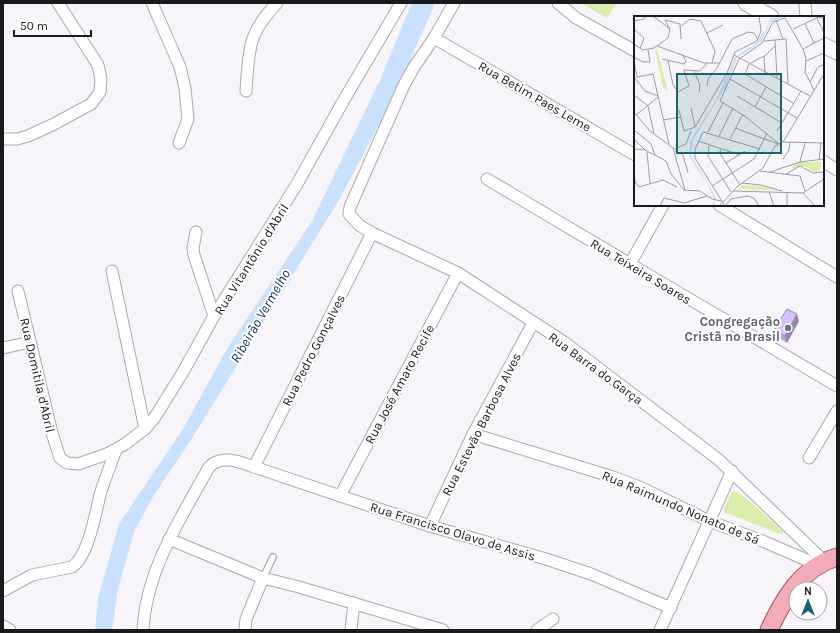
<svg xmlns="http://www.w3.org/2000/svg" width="840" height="633" font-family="Karla,sans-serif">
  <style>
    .green { fill: #d9eeac }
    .water { fill: #c9e1fc }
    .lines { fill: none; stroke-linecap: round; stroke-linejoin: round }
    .lane-casing { stroke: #aba9af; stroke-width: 8 }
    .street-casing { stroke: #aba9af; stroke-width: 13 }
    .secondary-casing { stroke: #aba9af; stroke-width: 17 }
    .primary-casing { stroke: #a15460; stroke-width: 19 }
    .lane { stroke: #fff; stroke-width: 5.5 }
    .street { stroke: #fff; stroke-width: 11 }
    .secondary { stroke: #fff; stroke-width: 15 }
    .primary { stroke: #f2acb6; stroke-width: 17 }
    .wall { fill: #baa4da }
    .shaded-wall { fill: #9786b2 }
    .building { fill: #d8bffe; stroke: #9786b2 }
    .worship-dot { fill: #6b7280; stroke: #fff; stroke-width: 1.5 }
    .labels { text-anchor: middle; stroke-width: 4; stroke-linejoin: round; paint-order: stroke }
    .street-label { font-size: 13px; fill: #1a191b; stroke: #fff }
    .worship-label { font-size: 13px; font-weight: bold; fill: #5b616d; stroke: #fff; text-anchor: end }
    .water-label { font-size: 14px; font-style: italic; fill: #0e3560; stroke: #fff }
    .inset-river { fill: none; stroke: #c9e1fc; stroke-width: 2 }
    .inset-road { fill: none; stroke: #9f9da1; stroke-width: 1 }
    .view { fill: #19646f; fill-opacity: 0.15; stroke: #19646f; stroke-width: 2 }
    .inset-edge { fill: none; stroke: #1a191b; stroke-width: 2 }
  </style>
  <rect width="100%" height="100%" fill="#f7f5fa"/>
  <g class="green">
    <path d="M 581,3 L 617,3 L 607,18 Z"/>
    <path d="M 734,491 C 742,492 774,524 783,531 L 783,534 L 777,533 L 724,512 L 724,509 L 732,492 Z"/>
  </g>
  <path class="water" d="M 412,3 L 435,3 L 397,91 L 339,200 L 191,440 L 154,495 L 134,532 L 118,589 L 112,630 L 95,630 L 98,598 L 119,524 L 183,429 L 228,347 L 312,221 L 380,80 Z"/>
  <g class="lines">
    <defs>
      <path id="lane" d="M 263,578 L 273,557"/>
      <g id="street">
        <path d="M 152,3 L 180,67 L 185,88 L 188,119 L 179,143"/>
        <path d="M 454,3 L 434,38 L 414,67 L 404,85 L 350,207 L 349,214 L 359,225 L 372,233 L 458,273 L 564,342 L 719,460 L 824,561"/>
        <path d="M 558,3 L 576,18 L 635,51"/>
        <path d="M 805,3 L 806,17"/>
        <path d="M 434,38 L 635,155"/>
        <path d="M 246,91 C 247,77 248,48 254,36 C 259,23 268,13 277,3"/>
        <path d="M 3,139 L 17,139 L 28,136 L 54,124 L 91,104 L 100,92 L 101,79 L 98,65 L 58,3"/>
        <path d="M 823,161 L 837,170"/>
        <path d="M 487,179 L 630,264 L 837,386"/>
        <path d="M 719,205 L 837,277"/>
        <path d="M 196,232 L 193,248 L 194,255 L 214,316"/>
        <path d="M 630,264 L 663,205"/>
        <path d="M 112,271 L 145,429"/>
        <path d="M 18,291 L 52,433 L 60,458 L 67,463 L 78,464 L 107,454 L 125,444 L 145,429 L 155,417 L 183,372 L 214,316 L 297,184 L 345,98 L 401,3"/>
        <path d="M 3,348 L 30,342"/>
        <path d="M 473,434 L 613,477 L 642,488 L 709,521 L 765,542 L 818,565"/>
        <path d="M 809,458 L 837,411"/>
        <path d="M 254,467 L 372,233"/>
        <path d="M 340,496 L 458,273"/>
        <path d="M 430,526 L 473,434 L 533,323"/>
        <path d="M 169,539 L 263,578 L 299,587 L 443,630"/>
        <path d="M 3,591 L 32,575 L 72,567 C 89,556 96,510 101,491 C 106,477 111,463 116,450"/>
        <path d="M 3,626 L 10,630"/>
        <path d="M 143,630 C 146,570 181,518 209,467 C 222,454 240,462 254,467 L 430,526 L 546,559 L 591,574 L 671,608"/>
        <path d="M 245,630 L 246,619 L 263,578"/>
        <path d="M 351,630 L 354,603"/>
        <path d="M 537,630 L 553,619"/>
        <path d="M 660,630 L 732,471"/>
      </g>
      <g id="secondary">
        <path d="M 746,3 L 771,17"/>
        <path d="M 823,45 L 837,52"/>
      </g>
      <path id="primary" d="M 769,630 C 784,598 801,568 837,557"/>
    </defs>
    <use href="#lane" class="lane-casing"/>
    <use href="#street" class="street-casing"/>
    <use href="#secondary" class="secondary-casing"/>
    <use href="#primary" class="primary-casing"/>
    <use href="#lane" class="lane"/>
    <use href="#street" class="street"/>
    <use href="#secondary" class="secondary"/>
    <use href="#primary" class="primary"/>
  </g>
  <path class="wall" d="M 799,321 L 787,343 L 776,336 L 774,330 Z"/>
  <path class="shaded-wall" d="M 797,314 L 799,321 L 787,343 L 785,336 Z"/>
  <path class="building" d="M 787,309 L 797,314 L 785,336 L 774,330 Z"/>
  <circle class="worship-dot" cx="788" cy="328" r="4"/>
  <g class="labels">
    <g class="street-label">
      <text transform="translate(535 96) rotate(30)" y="5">Rua Betim Paes Leme</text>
      <text transform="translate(251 259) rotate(-58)" y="5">Rua Vitantônio d'Abril</text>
      <text transform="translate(641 271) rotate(31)" y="5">Rua Teixeira Soares</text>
      <text transform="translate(313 350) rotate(-63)" y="5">Rua Pedro Gonçalves</text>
      <text transform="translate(596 368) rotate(36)" y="5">Rua Barra do Garça</text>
      <text transform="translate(38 375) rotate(77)" y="5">Rua Domitila d'Abril</text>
      <text transform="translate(399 384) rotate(-62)" y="5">Rua José Amaro Recife</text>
      <text transform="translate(481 424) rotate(-63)" y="5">Rua Estevão Barbosa Alves</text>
      <text transform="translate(681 507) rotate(23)" y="5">Rua Raimundo Nonato de Sá</text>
      <text transform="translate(453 531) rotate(17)" y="5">Rua Francisco Olavo de Assis</text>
    </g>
    <g class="worship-label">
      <text x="780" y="326">Congregação<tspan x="780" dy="15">Cristã no Brasil</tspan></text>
    </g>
    <g class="water-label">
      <text transform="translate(260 316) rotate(-60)" y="5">Ribeirão Vermelho</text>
    </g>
  </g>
  <g transform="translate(634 16)">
    <rect width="190" height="190" fill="#f7f5fa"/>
    <path d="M 21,33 L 23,33 L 34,75 L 29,72 ZM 167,146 L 187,146 L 186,155 L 180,156 L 171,150 L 159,152 L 158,149 ZM 109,169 L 126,170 L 142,174 L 103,173 Z" fill="#d9eeac"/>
    <path d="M 152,0 L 137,6 L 127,26 L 103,42 L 92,70 L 59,124 L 57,139 L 81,180 L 81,190 L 79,190 L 80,183 L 73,167 L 55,140 L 57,123 L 81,86 L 101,41 L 127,24 L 137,2 Z" fill="#c9e1fc"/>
    <path class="inset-river" d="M 124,27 L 130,16M 107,38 L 118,31"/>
    <path class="inset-road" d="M 19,0 L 36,13M 183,2 L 190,17M 142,4 L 149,23M 0,5 L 10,3 L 12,0M 171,8 L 180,27M 47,10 L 56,3 L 67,5 L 81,35 L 78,47M 0,13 L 10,22 L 6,33M 36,13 L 31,4 L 46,8 L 47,23M 159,13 L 185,1 L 190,3M 73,17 L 89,9M 141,24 L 143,62M 130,25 L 152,23 L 154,68M 0,28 L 9,34 L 20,32 L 34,22 L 36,13M 23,30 L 70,47 L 85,47M 141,30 L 132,39 L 115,48 L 111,58 L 159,87M 169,33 L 190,22M 100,39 L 176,80M 130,40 L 131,57M 0,41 L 9,46 L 16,46 L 14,34M 28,43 L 50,48 L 52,45 L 48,38M 34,45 L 39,69 L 44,76 L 55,70 L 50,54 L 66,55 L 73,47M 172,45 L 190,37M 0,46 L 3,61M 60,55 L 66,69 L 65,76M 0,61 L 11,75 L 24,80M 3,61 L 19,58 L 35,128M 96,63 L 163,102M 176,66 L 184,51 L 189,49M 73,70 L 74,63 L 83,52 L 98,23 L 114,16 L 120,17 L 124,23M 0,79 L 14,90 L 20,118M 103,80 L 148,107M 121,91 L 132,71M 57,92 L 61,111M 45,94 L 50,115 L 61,111 L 93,57 L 101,36 L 123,25 L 127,15 L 125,0M 0,96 L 16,115 L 39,132 L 51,174M 2,99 L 24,81M 29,104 L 47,101M 101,112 L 144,128M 0,114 L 17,128 L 21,139M 143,115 L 167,75M 74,116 L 89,87M 85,120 L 99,92M 0,123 L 11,134M 96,123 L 109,98M 64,125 L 106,139M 149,126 L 190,127M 145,128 L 112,101 L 86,85 L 105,43 L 128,27 L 139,6 L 151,2 L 169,33 L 172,43 L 171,56 L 180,74M 75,130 L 74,140 L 97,176M 0,133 L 11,134 L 32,145 L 37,158 L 50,174 L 66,175 L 78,183 L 87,185M 40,133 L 52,128 L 57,115M 86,133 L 87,139 L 106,169M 41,135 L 49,139 L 54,157M 13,136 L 16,167M 149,143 L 155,134 L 156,126M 185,144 L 187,127M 166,146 L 171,127M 92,147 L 111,135M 0,150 L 1,166 L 5,171 L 29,164 L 43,171M 126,155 L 166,160 L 171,175M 136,156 L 166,146 L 190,143M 152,158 L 166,150 L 179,157 L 190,156M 108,167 L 127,169 L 148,175M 78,170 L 120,143 L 133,117M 99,175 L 169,177 L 190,163M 135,176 L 140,190M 153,177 L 153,190M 169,177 L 181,190M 92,189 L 97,183 L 113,180 L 120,182 L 125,190M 26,190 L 30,182 L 50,187 L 73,180M 85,190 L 104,170 L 129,152 L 141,130 L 149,126 L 190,58M 91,190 L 61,142 L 61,133 L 69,116 L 126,133"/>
    <path class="view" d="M 43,58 L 147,58 L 147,137 L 43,137 Z"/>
    <rect width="190" height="190" class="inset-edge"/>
  </g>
  <rect width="840" height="633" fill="none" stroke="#1a191b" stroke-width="8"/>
  <g transform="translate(808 601)"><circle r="19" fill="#ffffff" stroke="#a3a3a4"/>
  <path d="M0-3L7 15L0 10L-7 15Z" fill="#19646f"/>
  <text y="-6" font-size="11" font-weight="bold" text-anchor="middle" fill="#1a191b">N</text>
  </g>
  <path d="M14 30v6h77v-6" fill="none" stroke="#1a191b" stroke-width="2"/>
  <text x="20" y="30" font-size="12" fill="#1a191b" stroke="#ffffff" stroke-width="3" paint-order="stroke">50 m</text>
</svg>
